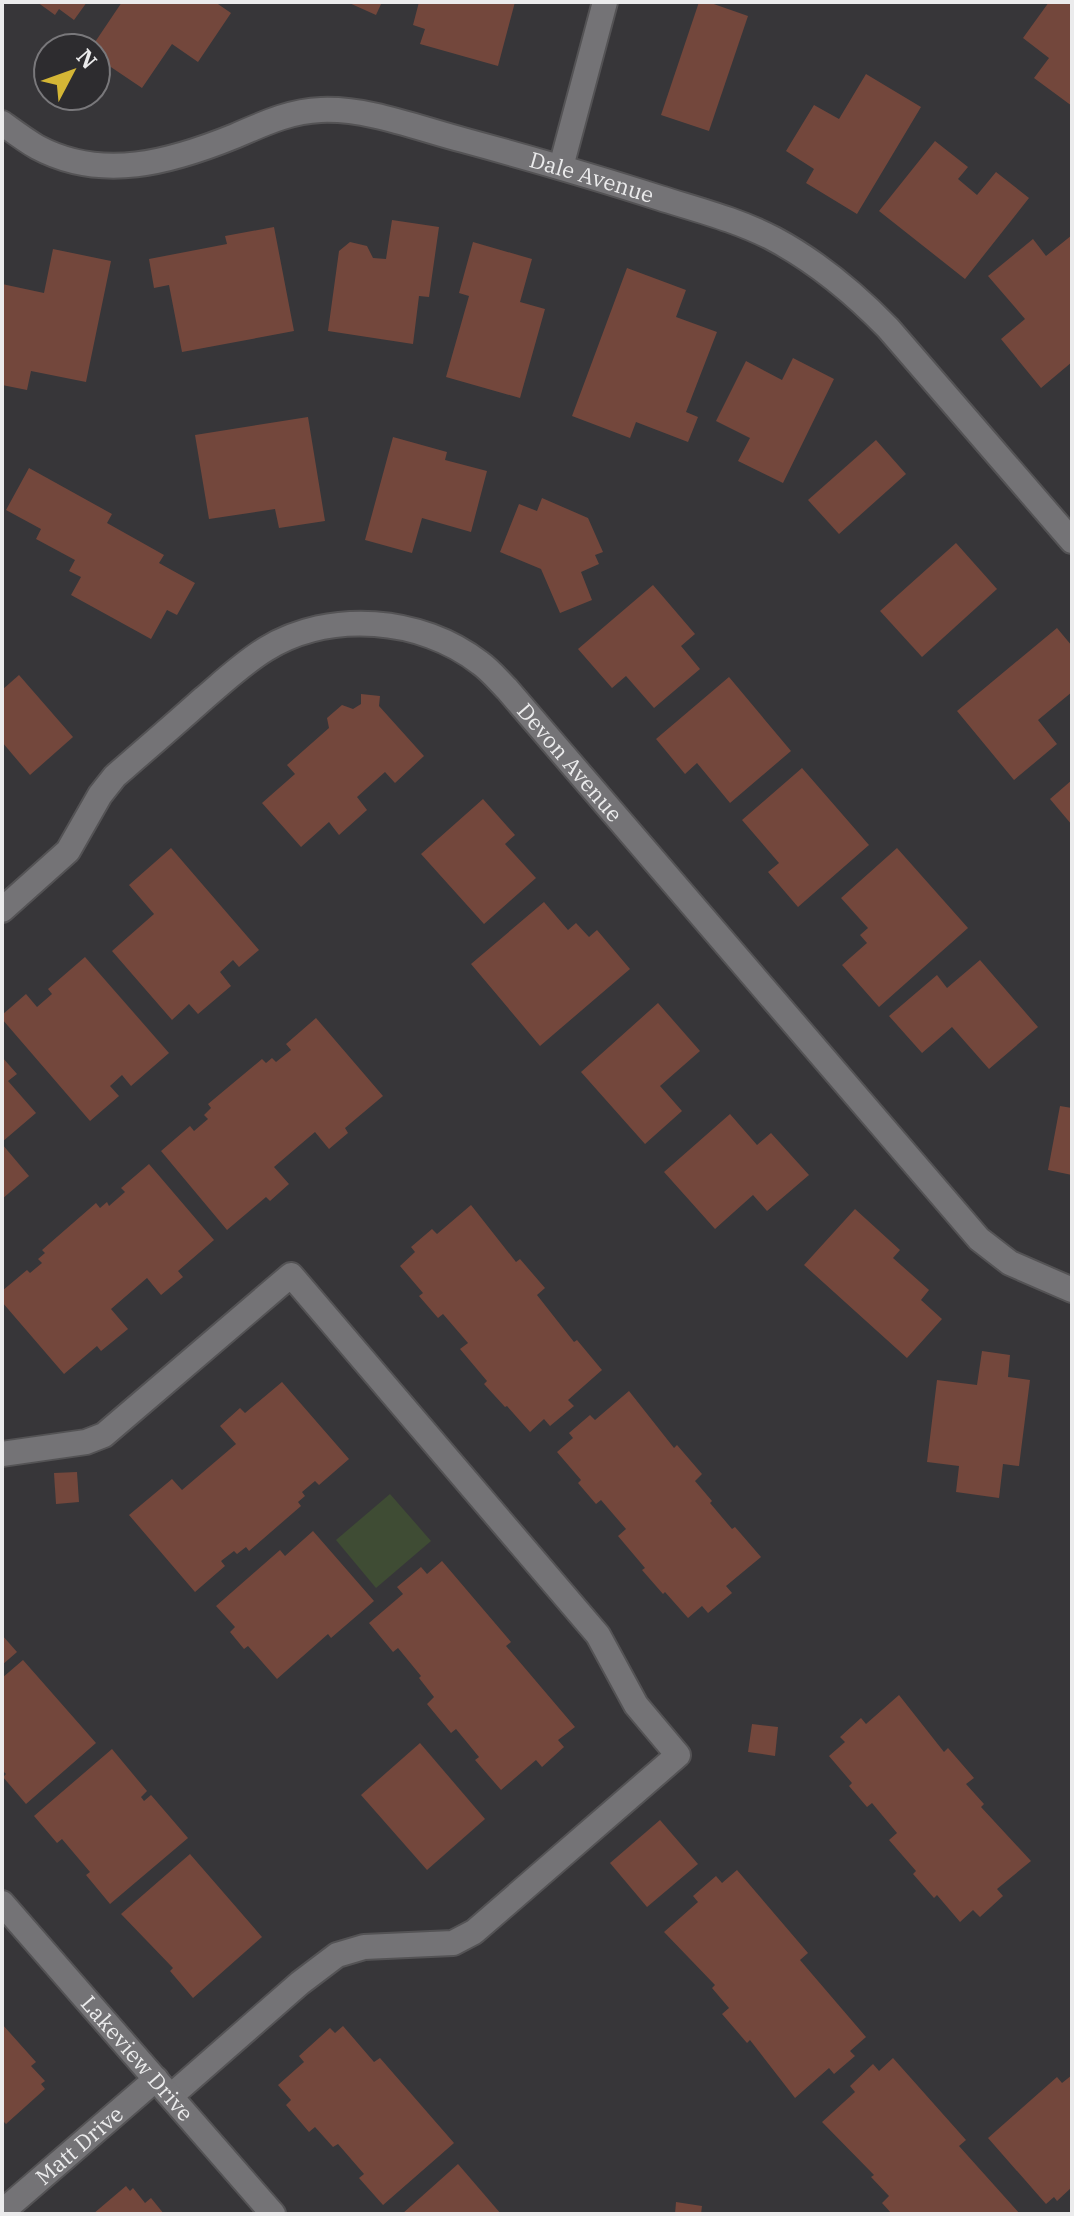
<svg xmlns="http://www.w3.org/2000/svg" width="1074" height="2216" font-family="'IBM Plex Serif',serif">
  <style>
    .green { fill: #3f4c34 }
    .building { fill: #73473c }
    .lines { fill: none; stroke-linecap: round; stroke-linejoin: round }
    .minor-casing { stroke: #545355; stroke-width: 28 }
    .minor { stroke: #747376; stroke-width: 24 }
    .labels { text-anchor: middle; stroke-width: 7; stroke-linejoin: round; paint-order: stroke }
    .street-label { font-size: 22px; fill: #ebebec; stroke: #2d2c2f }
  </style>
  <rect width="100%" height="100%" fill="#373639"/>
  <path class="green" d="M 390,1494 L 431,1541 L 376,1588 L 336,1540 Z"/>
  <g class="building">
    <path d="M 37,2 L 87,2 L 74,20 L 59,9 L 55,15 Z"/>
    <path d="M 122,2 L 215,2 L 231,13 L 198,62 L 172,44 L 142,88 L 96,57 L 96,48 L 91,48 Z"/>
    <path d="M 347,2 L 382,2 L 376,15 Z"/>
    <path d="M 419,2 L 515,2 L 498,66 L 420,44 L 425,29 L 413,25 Z"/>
    <path d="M 699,2 L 708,2 L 748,16 L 709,131 L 661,115 Z"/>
    <path d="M 1049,2 L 1072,2 L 1072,106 L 1034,78 L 1049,58 L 1023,38 Z"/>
    <path d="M 866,74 L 921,107 L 857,214 L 806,183 L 814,169 L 786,151 L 814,105 L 839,119 Z"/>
    <path d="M 935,141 L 968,167 L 958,179 L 977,195 L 996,172 L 1029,198 L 965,279 L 879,211 Z"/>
    <path d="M 392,220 L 439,227 L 429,297 L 419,296 L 413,344 L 328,331 L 339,251 L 350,242 L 367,246 L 373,258 L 386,259 Z"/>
    <path d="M 274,227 L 294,331 L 182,352 L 169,285 L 154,288 L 149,259 L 227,244 L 225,236 Z"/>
    <path d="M 1072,235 L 1072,362 L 1041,388 L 1001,339 L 1025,319 L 988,276 L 1033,239 L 1046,256 Z"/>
    <path d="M 473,242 L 532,259 L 520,302 L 545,309 L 520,398 L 446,377 L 469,296 L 459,293 Z"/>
    <path d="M 53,249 L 111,261 L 86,382 L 31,371 L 27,390 L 2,385 L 2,284 L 44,293 Z"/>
    <path d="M 627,268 L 686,290 L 676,317 L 717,332 L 686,412 L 698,417 L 688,442 L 636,422 L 630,438 L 572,416 Z"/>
    <path d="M 793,358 L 834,379 L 783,483 L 738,461 L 750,438 L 716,421 L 746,361 L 782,380 Z"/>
    <path d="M 308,417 L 325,521 L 279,528 L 275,509 L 209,519 L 195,435 Z"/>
    <path d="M 393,437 L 447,452 L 445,460 L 487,471 L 471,532 L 422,518 L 412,553 L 365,540 Z"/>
    <path d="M 876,440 L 906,474 L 839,534 L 808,500 Z"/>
    <path d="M 29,468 L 112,514 L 107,523 L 164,555 L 159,563 L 195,583 L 177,615 L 167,610 L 151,639 L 71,595 L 81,577 L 69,571 L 75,560 L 36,539 L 41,529 L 6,510 Z"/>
    <path d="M 542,498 L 588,518 L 603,552 L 595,555 L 599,564 L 581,572 L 592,600 L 560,613 L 541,569 L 500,552 L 519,504 L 537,511 Z"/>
    <path d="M 956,543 L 997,589 L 922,657 L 880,611 Z"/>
    <path d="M 653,585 L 695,634 L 681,646 L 700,669 L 654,708 L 626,676 L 612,688 L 578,649 Z"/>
    <path d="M 1057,628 L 1072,646 L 1072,692 L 1038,720 L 1057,744 L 1014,780 L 957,711 Z"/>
    <path d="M 19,675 L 73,737 L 30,775 L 2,742 L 2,690 Z"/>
    <path d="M 729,677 L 791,751 L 730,803 L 697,763 L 685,774 L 656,739 Z"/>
    <path d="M 361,694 L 380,696 L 379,706 L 424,756 L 395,783 L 385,772 L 357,797 L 367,810 L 339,835 L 329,822 L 301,847 L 262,803 L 295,774 L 287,765 L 329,728 L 327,718 L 342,705 L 353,709 L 361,704 Z"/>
    <path d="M 802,768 L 869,845 L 798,907 L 768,872 L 779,863 L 742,820 Z"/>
    <path d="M 1072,780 L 1072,825 L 1050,799 Z"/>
    <path d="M 483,799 L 515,835 L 505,844 L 536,878 L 484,924 L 421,854 Z"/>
    <path d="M 171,848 L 259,950 L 239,967 L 233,960 L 220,972 L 231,986 L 198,1014 L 189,1004 L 172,1020 L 112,951 L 154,914 L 129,885 Z"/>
    <path d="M 897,848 L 968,928 L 879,1007 L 842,965 L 867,943 L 860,935 L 868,928 L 841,898 Z"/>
    <path d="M 544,902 L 568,930 L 576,923 L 589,937 L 597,930 L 630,969 L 540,1046 L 471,964 Z"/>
    <path d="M 85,957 L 169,1053 L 131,1086 L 122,1075 L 110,1086 L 119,1096 L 90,1121 L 2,1019 L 2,1015 L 26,994 L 37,1007 L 52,994 L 48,989 Z"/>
    <path d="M 980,960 L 1038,1027 L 989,1069 L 952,1027 L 922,1053 L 889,1016 L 937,975 L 947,988 Z"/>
    <path d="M 658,1003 L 700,1051 L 660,1086 L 682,1111 L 645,1144 L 581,1072 Z"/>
    <path d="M 316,1018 L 383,1096 L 345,1128 L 348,1133 L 329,1149 L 315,1132 L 274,1167 L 289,1184 L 270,1201 L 266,1197 L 227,1230 L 161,1151 L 190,1126 L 194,1131 L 208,1119 L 204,1115 L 211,1108 L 208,1104 L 262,1059 L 266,1063 L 272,1058 L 276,1062 L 291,1050 L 286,1044 Z"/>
    <path d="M 2,1057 L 17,1074 L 8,1081 L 36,1113 L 2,1142 Z"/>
    <path d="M 1060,1106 L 1072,1108 L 1072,1175 L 1048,1170 Z"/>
    <path d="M 730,1114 L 757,1145 L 771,1133 L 809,1175 L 767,1211 L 753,1195 L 715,1229 L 664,1172 Z"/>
    <path d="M 2,1144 L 29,1176 L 2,1199 Z"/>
    <path d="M 149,1164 L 214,1240 L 178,1271 L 183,1277 L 161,1295 L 147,1278 L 111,1309 L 128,1329 L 101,1351 L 97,1346 L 64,1374 L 2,1302 L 2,1291 L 27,1270 L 30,1273 L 42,1263 L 38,1259 L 45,1253 L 42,1250 L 96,1203 L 100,1208 L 107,1202 L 109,1206 L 125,1192 L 121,1188 Z"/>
    <path d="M 471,1205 L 516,1262 L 520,1259 L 545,1288 L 537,1295 L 574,1342 L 577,1340 L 602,1370 L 568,1400 L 574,1406 L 550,1426 L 544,1419 L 530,1432 L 507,1406 L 505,1407 L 484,1384 L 487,1381 L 460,1349 L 468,1343 L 443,1314 L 438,1318 L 419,1296 L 423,1293 L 400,1266 L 415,1252 L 411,1247 L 432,1229 L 437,1234 Z"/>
    <path d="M 855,1209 L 900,1250 L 893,1258 L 929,1290 L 921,1300 L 942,1319 L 907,1358 L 804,1265 Z"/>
    <path d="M 982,1351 L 1010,1355 L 1008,1377 L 1030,1380 L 1019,1466 L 1003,1464 L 999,1498 L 956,1492 L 959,1466 L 927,1462 L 937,1380 L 977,1385 Z"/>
    <path d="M 282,1382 L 349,1459 L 319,1485 L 315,1481 L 302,1492 L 305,1496 L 298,1502 L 301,1506 L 249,1551 L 246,1547 L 237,1554 L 234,1551 L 221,1561 L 225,1566 L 195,1592 L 129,1515 L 172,1479 L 182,1490 L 236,1444 L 220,1426 L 240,1408 L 245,1413 Z"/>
    <path d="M 629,1391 L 674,1448 L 677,1445 L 702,1474 L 695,1481 L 712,1501 L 710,1503 L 732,1529 L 735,1527 L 761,1557 L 726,1586 L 732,1593 L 708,1613 L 702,1606 L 688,1618 L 665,1592 L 663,1594 L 642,1570 L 645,1568 L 618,1536 L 626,1529 L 601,1500 L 596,1504 L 578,1483 L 581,1480 L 557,1452 L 573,1438 L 569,1433 L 590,1415 L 595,1420 Z"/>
    <path d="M 77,1472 L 79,1502 L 56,1504 L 54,1473 Z"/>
    <path d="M 313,1531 L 374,1601 L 331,1638 L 328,1634 L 277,1679 L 248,1646 L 244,1649 L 230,1632 L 235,1627 L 216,1606 L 280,1550 L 285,1556 Z"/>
    <path d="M 442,1561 L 511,1642 L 506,1646 L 575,1727 L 558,1740 L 564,1747 L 542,1767 L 536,1760 L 501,1790 L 475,1760 L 479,1757 L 456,1729 L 451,1733 L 427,1704 L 434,1697 L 419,1678 L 421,1676 L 398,1648 L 393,1652 L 369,1623 L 403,1594 L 397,1587 L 421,1567 L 427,1574 Z"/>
    <path d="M 2,1635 L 17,1652 L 2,1665 Z"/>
    <path d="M 23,1660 L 96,1743 L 26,1804 L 3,1777 L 6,1774 L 2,1770 L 2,1678 Z"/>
    <path d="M 899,1695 L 944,1752 L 948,1748 L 974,1778 L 966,1784 L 984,1804 L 981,1807 L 1031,1861 L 997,1889 L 1003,1896 L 980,1917 L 973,1910 L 960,1922 L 937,1895 L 934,1898 L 913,1874 L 916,1871 L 889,1840 L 897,1833 L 872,1803 L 867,1807 L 849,1786 L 852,1783 L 829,1756 L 845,1742 L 840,1737 L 861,1718 L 866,1724 Z"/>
    <path d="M 752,1724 L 778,1727 L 775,1756 L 748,1752 Z"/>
    <path d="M 420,1743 L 485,1819 L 427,1870 L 361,1795 Z"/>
    <path d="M 112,1749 L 147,1791 L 141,1797 L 144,1801 L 151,1795 L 188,1838 L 110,1904 L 86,1875 L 90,1872 L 62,1839 L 57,1843 L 34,1816 Z"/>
    <path d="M 660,1820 L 698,1864 L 647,1907 L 610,1863 Z"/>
    <path d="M 190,1854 L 262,1937 L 193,1998 L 170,1971 L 173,1968 L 121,1914 Z"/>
    <path d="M 737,1870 L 808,1953 L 800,1960 L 866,2037 L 850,2051 L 855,2056 L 834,2074 L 829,2068 L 795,2098 L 750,2040 L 747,2043 L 722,2014 L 729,2008 L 712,1988 L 715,1985 L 664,1932 L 698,1902 L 693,1896 L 716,1876 L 722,1883 Z"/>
    <path d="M 2,2024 L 36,2062 L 31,2066 L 45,2081 L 41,2084 L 45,2089 L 6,2124 L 2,2120 Z"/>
    <path d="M 343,2026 L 374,2062 L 380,2058 L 454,2143 L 383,2205 L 359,2178 L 364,2174 L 338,2144 L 333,2147 L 315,2127 L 309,2132 L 286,2105 L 291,2100 L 278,2085 L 304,2062 L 299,2056 L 330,2028 L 335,2033 Z"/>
    <path d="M 893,2058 L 966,2140 L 959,2146 L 1020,2214 L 892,2214 L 882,2203 L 889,2196 L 871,2177 L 874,2175 L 822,2122 L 855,2092 L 850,2086 L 873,2064 L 879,2071 Z"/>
    <path d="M 1072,2075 L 1072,2187 L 1057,2201 L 1054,2197 L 1046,2204 L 988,2138 L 1057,2077 L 1062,2083 Z"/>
    <path d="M 458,2164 L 501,2214 L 402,2214 Z"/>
    <path d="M 126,2186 L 130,2191 L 133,2188 L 145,2203 L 151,2198 L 164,2214 L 93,2214 Z"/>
    <path d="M 676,2202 L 702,2206 L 701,2214 L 675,2214 Z"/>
  </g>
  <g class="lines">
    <defs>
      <g id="minor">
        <path id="s1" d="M 2,123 C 13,131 25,140 37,147 C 102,182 171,162 235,136 C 263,124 290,111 321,110 C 368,108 417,128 463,140 C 529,158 595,177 660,198 C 698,210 738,220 774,239 C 817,262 854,293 888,328 L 1072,541"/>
        <path d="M 561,167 L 605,2"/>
        <path id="s2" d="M 2,910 L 68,851 L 100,795 L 115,776 C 145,750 174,725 203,699 C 223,682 243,663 266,649 C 330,610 421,617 480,663 C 490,670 498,680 507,689 L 979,1239 L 1010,1263 L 1072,1290"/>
        <path d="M 2,1454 L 86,1442 L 104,1435 L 291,1275 L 598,1635 L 636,1705 L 678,1755 L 474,1932 L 453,1943 L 364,1947 L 337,1955 L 300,1983 L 171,2096"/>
        <path id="s3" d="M 2,1903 L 273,2214"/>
        <path id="s4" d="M 2,2212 L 156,2079"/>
      </g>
    </defs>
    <use href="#minor" class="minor-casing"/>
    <use href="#minor" class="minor"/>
  </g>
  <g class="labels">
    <g class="street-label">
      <text dy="8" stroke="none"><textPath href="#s1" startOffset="618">Dale Avenue</textPath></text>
      <text dy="8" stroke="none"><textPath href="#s2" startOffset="736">Devon Avenue</textPath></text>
      <text dy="8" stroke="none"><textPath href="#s3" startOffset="206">Lakeview Drive</textPath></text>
      <text dy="8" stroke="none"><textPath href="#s4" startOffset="102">Matt Drive</textPath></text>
    </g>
  </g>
  <rect width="1074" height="2216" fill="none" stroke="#ebebec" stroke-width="8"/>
  <g transform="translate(72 72) rotate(49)"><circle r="38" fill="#2d2c2f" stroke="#79787b" stroke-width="2"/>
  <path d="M0-6L14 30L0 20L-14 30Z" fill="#d4b635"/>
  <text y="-12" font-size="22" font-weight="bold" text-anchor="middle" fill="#ebebec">N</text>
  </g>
</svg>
